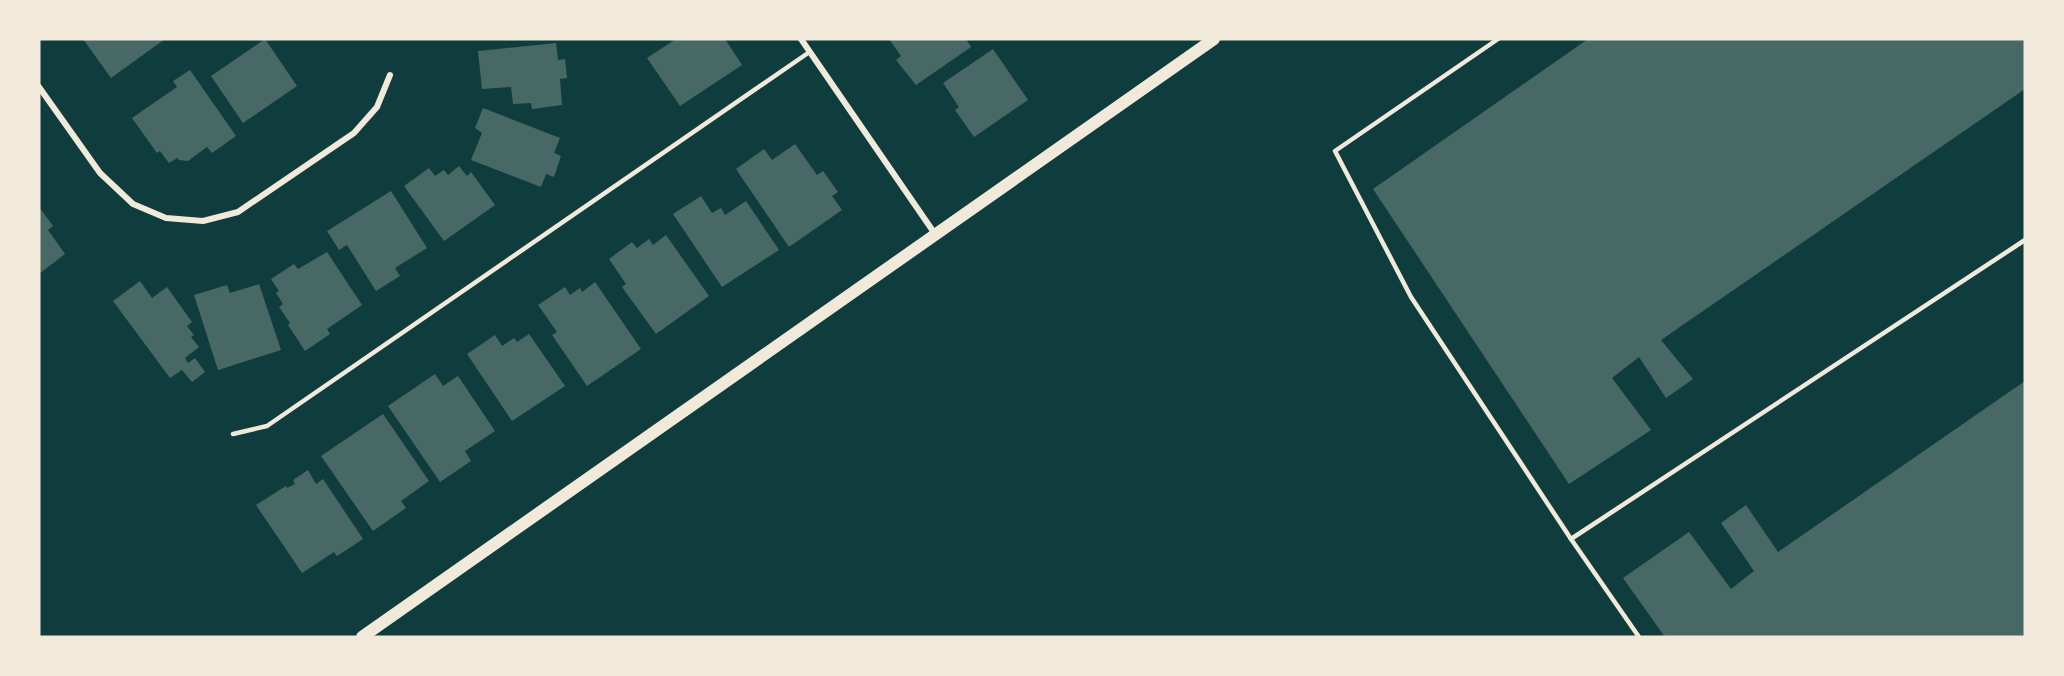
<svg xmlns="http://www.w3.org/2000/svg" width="2064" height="676" font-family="'Asap Condensed',sans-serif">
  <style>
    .building { fill: #486865 }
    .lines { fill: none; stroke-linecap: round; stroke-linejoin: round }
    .service { stroke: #f1e9da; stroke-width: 4.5 }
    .minor { stroke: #f1e9da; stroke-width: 6 }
    .secondary { stroke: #f1e9da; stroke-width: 12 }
  </style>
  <rect width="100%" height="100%" fill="#0f3d3e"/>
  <g class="building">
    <path d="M 83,39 L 165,39 L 111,78 Z"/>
    <path d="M 265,39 L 297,86 L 243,123 L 211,76 Z"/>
    <path d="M 676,39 L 725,39 L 742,65 L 680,106 L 647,58 Z"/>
    <path d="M 889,39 L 966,39 L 971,47 L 916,85 L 896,60 L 901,56 Z"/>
    <path d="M 1588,39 L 2025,39 L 2025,89 L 1661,340 L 1693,379 L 1666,398 L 1639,357 L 1612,378 L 1651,430 L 1569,484 L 1373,189 Z"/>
    <path d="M 556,43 L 558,60 L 565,59 L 567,78 L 560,79 L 562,105 L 532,109 L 531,103 L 513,104 L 511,87 L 482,89 L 478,51 Z"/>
    <path d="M 993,49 L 1028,100 L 974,137 L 955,110 L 959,107 L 943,83 Z"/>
    <path d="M 190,70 L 236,136 L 212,153 L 207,147 L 188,161 L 179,160 L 177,158 L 169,163 L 160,151 L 157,153 L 132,118 L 177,87 L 173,81 Z"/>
    <path d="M 483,108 L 560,138 L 554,153 L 561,156 L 554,177 L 546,174 L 541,187 L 471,160 L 482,133 L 475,128 Z"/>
    <path d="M 795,144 L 817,175 L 823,171 L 838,192 L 832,196 L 842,210 L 789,247 L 736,169 L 764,149 L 772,160 Z"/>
    <path d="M 459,166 L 467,176 L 471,172 L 495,205 L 444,241 L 404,186 L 429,168 L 435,176 L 444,170 L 448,175 Z"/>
    <path d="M 391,191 L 427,248 L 395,268 L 400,276 L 376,291 L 347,245 L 339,250 L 327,231 Z"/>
    <path d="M 701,196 L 712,213 L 721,208 L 725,215 L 746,201 L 779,250 L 722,287 L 673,214 Z"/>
    <path d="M 39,207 L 53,226 L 48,230 L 65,254 L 39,274 Z"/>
    <path d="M 666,235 L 709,296 L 656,334 L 622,287 L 626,284 L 609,259 L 632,242 L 637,248 L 649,239 L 653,245 Z"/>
    <path d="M 327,252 L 362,305 L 327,329 L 330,334 L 305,351 L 288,325 L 290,323 L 279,307 L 283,304 L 276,293 L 279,291 L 271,279 L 294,264 L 298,269 Z"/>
    <path d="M 140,281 L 152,298 L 167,287 L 192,322 L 187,326 L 194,335 L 191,337 L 199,347 L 185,358 L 188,363 L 195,358 L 205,372 L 192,382 L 182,370 L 170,378 L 113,301 Z"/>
    <path d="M 595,282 L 641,349 L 587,386 L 552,335 L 557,332 L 538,305 L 565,287 L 570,295 L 580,288 L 582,292 Z"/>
    <path d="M 259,284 L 281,350 L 218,370 L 194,295 L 227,285 L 230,293 Z"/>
    <path d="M 529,334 L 565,386 L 512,421 L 467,354 L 495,335 L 502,346 L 514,338 L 517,342 Z"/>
    <path d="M 435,374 L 443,386 L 458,376 L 495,431 L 465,451 L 471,461 L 440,482 L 388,406 Z"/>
    <path d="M 2025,381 L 2025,637 L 1665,637 L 1623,578 L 1689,532 L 1731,589 L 1754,571 L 1721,523 L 1746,505 L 1778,552 Z"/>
    <path d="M 383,414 L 429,481 L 401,501 L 406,508 L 373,531 L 321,456 Z"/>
    <path d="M 308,470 L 316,484 L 323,479 L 363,539 L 337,556 L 334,552 L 302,573 L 256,505 L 286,486 L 287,488 L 295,484 L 293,480 Z"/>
  </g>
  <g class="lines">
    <g class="service">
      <path d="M 1498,39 L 1335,151 L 1411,297 L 1571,539 L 1639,637"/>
      <path d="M 233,434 L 267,426 L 808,53"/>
      <path d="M 1571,539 L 2025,240"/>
    </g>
    <g class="minor">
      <path d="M 801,39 L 935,234"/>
      <path d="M 39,87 L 100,173 L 133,204 L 166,218 L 203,221 L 238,212 L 354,133 L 377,107 L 390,75"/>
    </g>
    <path class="secondary" d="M 362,637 L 1214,39"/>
  </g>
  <rect width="2064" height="676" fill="none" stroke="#f1e9da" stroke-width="81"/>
</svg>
